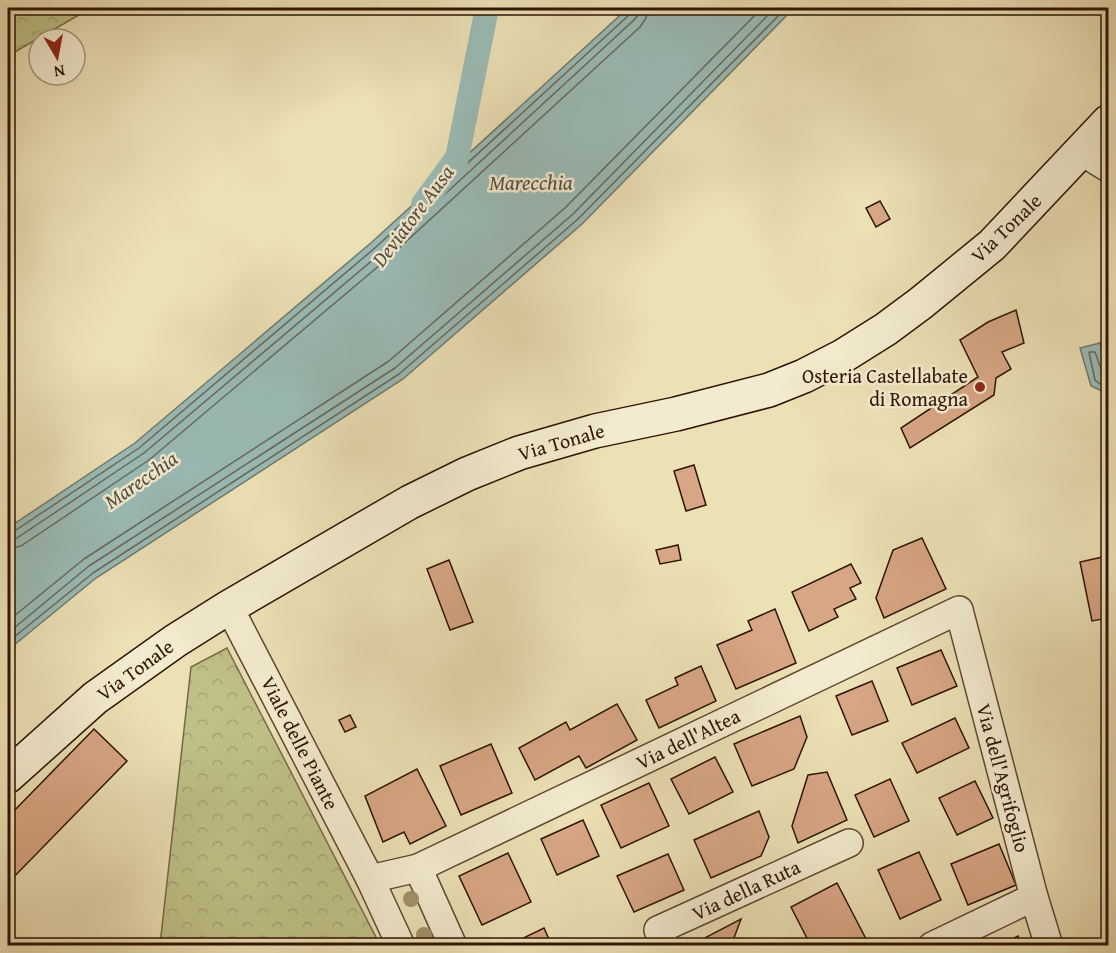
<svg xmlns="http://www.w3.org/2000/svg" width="1116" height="953" font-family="'Gentium Book Plus',serif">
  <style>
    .forest { fill: url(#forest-crowns); stroke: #766a45; stroke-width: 1.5 }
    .water { fill: #9abbb6; stroke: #6f786e; stroke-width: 1.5 }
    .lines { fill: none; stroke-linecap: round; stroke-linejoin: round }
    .shore { stroke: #64685c; stroke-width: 1.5 }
    .canal { stroke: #9abbb6; stroke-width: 24 }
    .building { fill: #d7a684; stroke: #2e1402; stroke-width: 1.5 }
    .street-casing { stroke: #5e472f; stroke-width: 30 }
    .secondary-casing { stroke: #2e1402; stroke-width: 36 }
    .street { stroke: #f3ebcf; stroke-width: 27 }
    .secondary { stroke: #f3ebcf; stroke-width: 33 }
    .tree { fill: #a0916c }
    .poi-dot { fill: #8f2418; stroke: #f3ebcf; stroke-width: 2 }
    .labels { text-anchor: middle; stroke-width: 5; stroke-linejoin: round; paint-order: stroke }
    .street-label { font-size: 20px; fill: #2e1402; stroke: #f3ebcf }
    .poi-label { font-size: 20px; fill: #2e1402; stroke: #f3ebcf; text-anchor: end }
    .water-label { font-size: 21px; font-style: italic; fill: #544e41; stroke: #f3ebcf }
  </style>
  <defs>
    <pattern id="forest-crowns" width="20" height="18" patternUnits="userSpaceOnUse" patternTransform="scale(1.5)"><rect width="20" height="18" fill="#bfc088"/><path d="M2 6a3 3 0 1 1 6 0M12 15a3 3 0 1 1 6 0" fill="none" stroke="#a4a474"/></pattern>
  </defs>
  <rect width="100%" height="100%" fill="#ece0b5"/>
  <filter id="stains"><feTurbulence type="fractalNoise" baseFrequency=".00333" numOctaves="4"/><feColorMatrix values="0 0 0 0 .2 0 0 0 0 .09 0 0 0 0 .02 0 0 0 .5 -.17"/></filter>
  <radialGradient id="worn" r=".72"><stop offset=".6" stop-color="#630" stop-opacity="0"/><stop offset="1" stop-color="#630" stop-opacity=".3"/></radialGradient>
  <g class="forest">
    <path d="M 8,8 L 91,8 L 8,56 Z"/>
    <path d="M 227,648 L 380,945 L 160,945 L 191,667 Z"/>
  </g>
  <g class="water">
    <path d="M 628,8 L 794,8 L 582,224 L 403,379 L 96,578 L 8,650 L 8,528 L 135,443 L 372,242 Z"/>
    <path d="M 1100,343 C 1104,358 1114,380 1102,391 L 1091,386 L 1080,348 Z"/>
  </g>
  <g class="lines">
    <g class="shore">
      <path d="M 1108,373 L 1101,369 L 1095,352 L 1089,352 L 1095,380 L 1100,384 L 1108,382"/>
      <path d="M 8,533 L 13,532 L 139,448 L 376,247 L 629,15 L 631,8"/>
      <path d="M 8,540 L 17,538 L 144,453 L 381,253 L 634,20 L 638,15 L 639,8"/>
      <path d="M 8,549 L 21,546 L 149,460 L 387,259 L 640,27 L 646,18 L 648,8"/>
      <path d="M 8,621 L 84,559 L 389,361 L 566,207 L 762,8"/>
      <path d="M 8,633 L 89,566 L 395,368 L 573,214 L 775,8"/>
      <path d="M 8,642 L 93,573 L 399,374 L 578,219 L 786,8"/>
    </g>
    <path class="canal" d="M 423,204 L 457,158 L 487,8"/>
  </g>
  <g class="building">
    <path d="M 880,201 L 890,219 L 876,227 L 866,208 Z"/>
    <path d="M 1016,310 L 1024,343 L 1002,352 L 1011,369 L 996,378 L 994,395 L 910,448 L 901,428 L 978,377 L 960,340 L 988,322 Z"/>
    <path d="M 694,465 L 706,505 L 686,511 L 674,471 Z"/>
    <path d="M 922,538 L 946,589 L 884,618 L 876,598 L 893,550 Z"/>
    <path d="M 678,545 L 681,560 L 660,564 L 656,550 Z"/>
    <path d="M 1107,556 L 1108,618 L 1092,621 L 1080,562 Z"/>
    <path d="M 449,560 L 473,622 L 450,630 L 427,569 Z"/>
    <path d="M 851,564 L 861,583 L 850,588 L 856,599 L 834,609 L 838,617 L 809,631 L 792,592 Z"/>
    <path d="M 775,609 L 796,663 L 736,689 L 717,645 L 752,630 L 748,621 Z"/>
    <path d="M 941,650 L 957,686 L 912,705 L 897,668 Z"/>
    <path d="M 701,666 L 716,701 L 659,728 L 646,700 L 678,685 L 675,678 Z"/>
    <path d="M 872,681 L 888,721 L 852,735 L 836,696 Z"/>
    <path d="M 617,704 L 637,740 L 586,768 L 579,756 L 535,780 L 519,748 L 566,722 L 570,730 Z"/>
    <path d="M 350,715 L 356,727 L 345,732 L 339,720 Z"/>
    <path d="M 800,716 L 807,737 L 794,769 L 752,786 L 734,744 Z"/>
    <path d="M 955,718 L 969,748 L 917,773 L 902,743 Z"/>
    <path d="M 94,729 L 127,761 L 8,883 L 8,817 Z"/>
    <path d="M 491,744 L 512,793 L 461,815 L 440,766 Z"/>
    <path d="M 715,757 L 733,792 L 689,814 L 671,779 Z"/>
    <path d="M 417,769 L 446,826 L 410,844 L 404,832 L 383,842 L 365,796 Z"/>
    <path d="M 827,772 L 847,820 L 798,843 L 792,826 L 808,775 Z"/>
    <path d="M 890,779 L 909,821 L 874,837 L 855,795 Z"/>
    <path d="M 975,781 L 993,818 L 957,835 L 939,798 Z"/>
    <path d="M 649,783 L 669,826 L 621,848 L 601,805 Z"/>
    <path d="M 759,811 L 769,837 L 761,856 L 711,878 L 694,840 Z"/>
    <path d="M 583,820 L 599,856 L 557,875 L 541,839 Z"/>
    <path d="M 999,844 L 1016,885 L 968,905 L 951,864 Z"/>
    <path d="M 919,852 L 941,900 L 900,919 L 878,870 Z"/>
    <path d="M 508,853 L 531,902 L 482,925 L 459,876 Z"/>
    <path d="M 668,854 L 684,890 L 634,912 L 617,876 Z"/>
    <path d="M 837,883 L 866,939 L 853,946 L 811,946 L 791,907 Z"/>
    <path d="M 741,919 L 731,946 L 696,946 L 695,943 Z"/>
    <path d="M 544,928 L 552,946 L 507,946 Z"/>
    <path d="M 1018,936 L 1023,946 L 998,946 Z"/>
  </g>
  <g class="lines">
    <defs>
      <g id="street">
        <path d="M 1082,152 L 1108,168"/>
        <path d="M 229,607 L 370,879 L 401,946"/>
        <path d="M 418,868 L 453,946"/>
        <path d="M 370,879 L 418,868 L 959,610 L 1034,897 L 1049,946"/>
        <path d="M 665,946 L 658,930 L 849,843"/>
        <path d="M 932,946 L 1034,897"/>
      </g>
      <path id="secondary" d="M 8,776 L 95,698 L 175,641 L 229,607 L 410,502 L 467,474 L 519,453 L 595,431 L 676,414 L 769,390 L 804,376 L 843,356 L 886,329 L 921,303 L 992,245 L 1108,122"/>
    </defs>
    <use href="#street" class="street-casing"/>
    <use href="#secondary" class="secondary-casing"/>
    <use href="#street" class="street"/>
    <use href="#secondary" class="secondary"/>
  </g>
  <g class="tree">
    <circle cx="411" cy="899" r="8"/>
    <circle cx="424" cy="935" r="8"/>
  </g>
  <circle class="poi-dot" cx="980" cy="387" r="6"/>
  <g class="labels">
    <g class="street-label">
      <text transform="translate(1006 228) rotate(-44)" y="7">Via Tonale</text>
      <text transform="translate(561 442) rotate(-16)" y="7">Via Tonale</text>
      <text transform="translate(135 670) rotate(-36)" y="7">Via Tonale</text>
      <text transform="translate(688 739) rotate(-26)" y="7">Via dell'Altea</text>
      <text transform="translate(300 743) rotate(63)" y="7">Viale delle Piante</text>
      <text transform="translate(1003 778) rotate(75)" y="7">Via dell'Agrifoglio</text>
      <text transform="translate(746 890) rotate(-25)" y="7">Via della Ruta</text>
    </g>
    <g class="poi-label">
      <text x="968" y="383">Osteria Castellabate<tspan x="968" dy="23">di Romagna</tspan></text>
    </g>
    <g class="water-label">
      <text x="531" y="190">Marecchia</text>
      <text transform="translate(413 216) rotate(-53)" y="7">Deviatore Ausa</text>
      <text transform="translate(141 480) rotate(-35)" y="7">Marecchia</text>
    </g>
  </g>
  <rect width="1116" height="953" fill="none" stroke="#ece0b5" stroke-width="30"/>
  <rect x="9" y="9" width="1098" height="935" fill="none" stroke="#2e1402" stroke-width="3"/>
  <rect x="15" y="15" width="1086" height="923" fill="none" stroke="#2e1402" stroke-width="1.5"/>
  <g transform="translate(57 57) rotate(170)"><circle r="28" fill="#f3ebcf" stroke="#a4957d" stroke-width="1.5"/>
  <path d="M0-4.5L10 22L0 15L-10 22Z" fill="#8f2418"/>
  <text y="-9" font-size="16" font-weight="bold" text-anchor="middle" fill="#2e1402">N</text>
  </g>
  <rect width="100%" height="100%" filter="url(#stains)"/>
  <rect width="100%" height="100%" fill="url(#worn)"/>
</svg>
